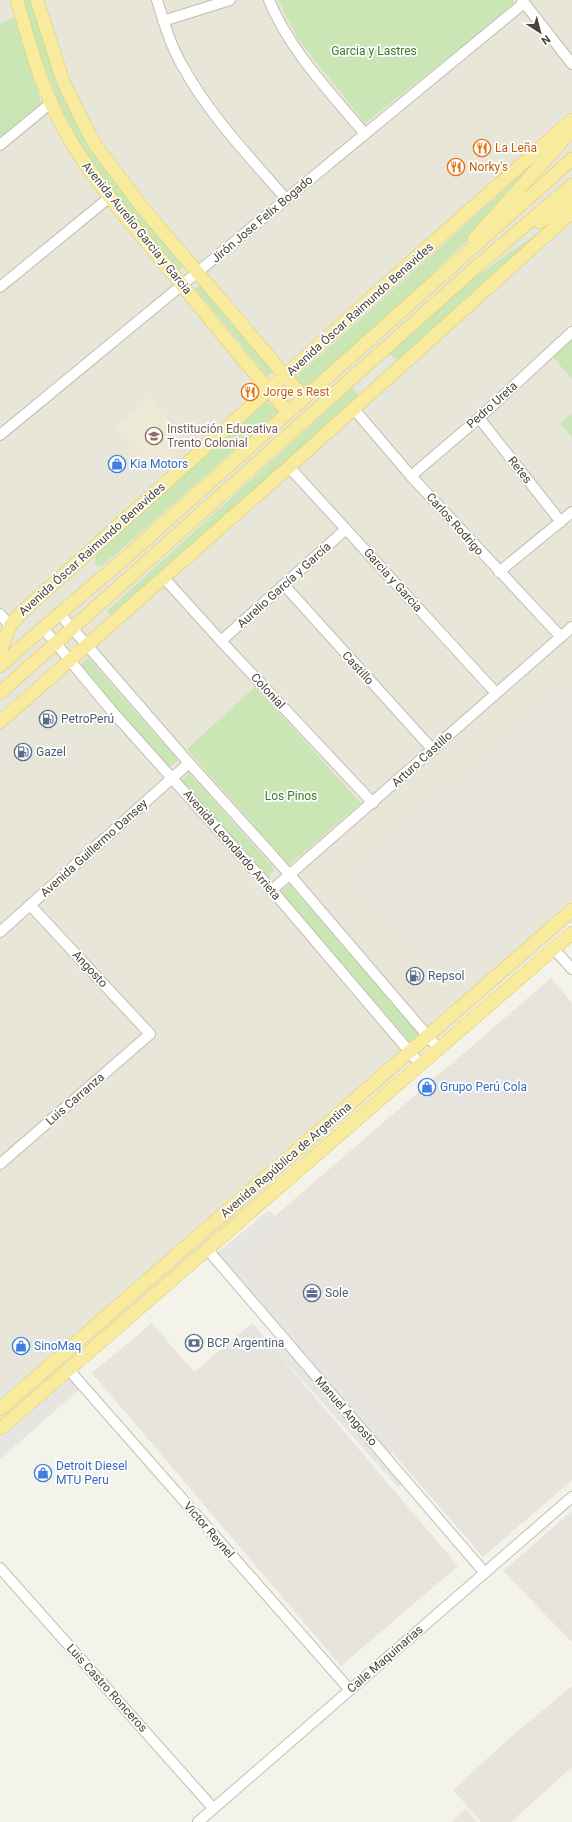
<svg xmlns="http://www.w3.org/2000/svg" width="572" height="1822" font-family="Roboto,sans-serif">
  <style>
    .residential { fill: #e8e5d9 }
    .industrial { fill: #e7e4de }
    .education { fill: #ece9d5 }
    .green { fill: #cae6b5 }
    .parking { fill: #e6e5e1 }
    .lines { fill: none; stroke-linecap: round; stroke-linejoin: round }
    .minor-casing { stroke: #c2beb0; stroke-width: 12 }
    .major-casing { stroke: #decb6e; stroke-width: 14 }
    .minor { stroke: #fff; stroke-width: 10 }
    .major { stroke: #f9eb9e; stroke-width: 13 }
    .labels { text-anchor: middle; stroke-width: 3.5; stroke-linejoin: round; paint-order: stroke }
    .park-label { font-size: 12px; fill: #40782e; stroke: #fff }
    .food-label { font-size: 12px; fill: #c56008; stroke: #fff; text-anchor: start }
    .street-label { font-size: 12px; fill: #484438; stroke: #fff }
    .education-label { font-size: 12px; fill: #785e54; stroke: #fff; text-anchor: start }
    .shop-label { font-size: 12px; fill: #366cbe; stroke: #fff; text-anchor: start }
    .service-label { font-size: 12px; fill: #4e5e75; stroke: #fff; text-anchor: start }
  </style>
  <rect width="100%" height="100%" fill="#f4f3ea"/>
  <g class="residential">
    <path d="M 0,0 L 572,0 L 572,922 L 298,1160 L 0,1423 Z"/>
    <path d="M 466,1809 L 477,1822 L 452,1822 Z"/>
  </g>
  <g class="industrial">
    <path d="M 572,683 L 572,884 L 458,984 L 403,931 L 352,875 Z"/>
    <path d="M 551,978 L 572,1003 L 572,1480 L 483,1557 L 225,1259 Z"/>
    <path d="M 152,1323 L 194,1372 L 252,1323 L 458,1566 L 341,1666 L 92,1373 Z"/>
    <path d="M 0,1359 L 11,1371 L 0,1380 Z"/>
    <path d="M 572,1511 L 572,1642 L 503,1571 Z"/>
    <path d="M 572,1686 L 572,1767 L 511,1822 L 481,1822 L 453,1790 L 505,1742 Z"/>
  </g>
  <path class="education" d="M 150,397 L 189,442 L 154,472 L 114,427 Z"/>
  <g class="green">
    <path d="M 21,0 L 32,0 L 66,101 L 120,187 L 183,267 L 178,271 L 113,194 L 75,135 L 59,104 L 29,27 Z"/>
    <path d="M 278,0 L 513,0 L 515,5 L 365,123 L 298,39 Z"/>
    <path d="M 15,18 L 41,103 L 0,138 L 0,23 Z"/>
    <path d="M 543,155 L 491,217 L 390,315 L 308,387 L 304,388 L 296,381 L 296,377 Z"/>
    <path d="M 549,225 L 399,361 L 389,354 L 470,281 Z"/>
    <path d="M 201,285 L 273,371 L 267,376 L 195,289 Z"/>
    <path d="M 572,341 L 572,379 L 553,357 Z"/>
    <path d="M 352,388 L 359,396 L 112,616 L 107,611 Z"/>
    <path d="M 266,401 L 279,411 L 101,567 L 95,564 L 96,555 Z"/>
    <path d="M 572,413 L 572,437 L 560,424 Z"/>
    <path d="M 88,658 L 178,760 L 168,768 L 165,765 L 82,668 L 80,666 Z"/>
    <path d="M 255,687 L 361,803 L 289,865 L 187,749 Z"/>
    <path d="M 189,773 L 271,865 L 274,869 L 269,876 L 265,877 L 181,782 Z"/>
    <path d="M 289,884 L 419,1034 L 421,1036 L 412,1044 L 281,896 L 279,893 Z"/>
  </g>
  <g class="parking">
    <path d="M 269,1210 L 278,1220 L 233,1259 L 235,1267 L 396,1449 L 386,1458 L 405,1481 L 398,1487 L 269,1343 L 278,1333 L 213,1256 Z"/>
    <path d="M 14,1376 L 22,1385 L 0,1404 L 0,1389 Z"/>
    <path d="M 68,1378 L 79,1390 L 0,1459 L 0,1438 Z"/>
  </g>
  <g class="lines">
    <defs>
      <g id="minor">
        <path d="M 157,0 C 164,22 170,45 182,65 C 209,115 249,156 286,199"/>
        <path d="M 269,0 C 290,51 330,92 365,134"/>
        <path d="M 522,0 L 572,64"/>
        <path d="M 163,21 L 230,0"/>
        <path d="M 0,145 L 51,103"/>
        <path d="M 0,287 L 110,197"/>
        <path d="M 353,408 L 411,476 L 561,637"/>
        <path d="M 479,418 L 561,522"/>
        <path d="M 0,435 L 524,3"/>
        <path d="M 289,467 L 496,693"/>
        <path d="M 411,476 L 479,418 L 572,332"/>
        <path d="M 499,572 L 572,512"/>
        <path d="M 164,578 L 221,641 L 373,803"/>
        <path d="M 284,585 L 433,750"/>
        <path d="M 59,613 L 189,763 L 290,875 L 438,1048"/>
        <path d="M 0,614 L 10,626"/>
        <path d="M 43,628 L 111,710 L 272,890 L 420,1064"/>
        <path d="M 221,641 L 346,529"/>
        <path d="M 272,890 L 572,627"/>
        <path d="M 0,932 L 189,763"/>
        <path d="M 554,949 L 572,969"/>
        <path d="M 0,1164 L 150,1034 L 30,905"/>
        <path d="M 207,1249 L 484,1572"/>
        <path d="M 69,1370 L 350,1690"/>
        <path d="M 0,1568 L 213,1808"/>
        <path d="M 198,1822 L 572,1497"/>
      </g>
      <g id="major">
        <path d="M 17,0 C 27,34 36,70 51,103 C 78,165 125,216 168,268 C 208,316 246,365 288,412"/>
        <path d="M 37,0 L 63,81 L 85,126 L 96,146 L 142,207 L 304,398"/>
        <path d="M 540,222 L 572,199"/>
        <path d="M 474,239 L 572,130"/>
        <path d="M 0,652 L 10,626 L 22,612 L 420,254 L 572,120"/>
        <path d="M 0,666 L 43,628 L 125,558 L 572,159"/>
        <path d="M 0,693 L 475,268 L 572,185"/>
        <path d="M 0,722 L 289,467 L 572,212"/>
        <path d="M 0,1409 L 572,910"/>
        <path d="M 0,1429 L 572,933"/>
      </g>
    </defs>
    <use href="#minor" class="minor-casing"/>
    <use href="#major" class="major-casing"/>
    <use href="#minor" class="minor"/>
    <use href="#major" class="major"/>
  </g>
  <defs>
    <symbol id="restaurant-ring" viewBox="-11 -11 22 22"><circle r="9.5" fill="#fff" stroke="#e8710a" stroke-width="1.5"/><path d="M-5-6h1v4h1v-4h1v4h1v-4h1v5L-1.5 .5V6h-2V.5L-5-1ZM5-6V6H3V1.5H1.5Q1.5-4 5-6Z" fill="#e8710a"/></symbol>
    <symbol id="school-ring" viewBox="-11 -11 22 22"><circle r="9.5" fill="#fff" stroke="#8d6e63" stroke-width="1.5"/><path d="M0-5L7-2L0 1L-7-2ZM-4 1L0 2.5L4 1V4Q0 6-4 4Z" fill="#8d6e63"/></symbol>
    <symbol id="shop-ring" viewBox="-11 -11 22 22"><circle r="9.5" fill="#fff" stroke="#3f7fe0" stroke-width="1.5"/><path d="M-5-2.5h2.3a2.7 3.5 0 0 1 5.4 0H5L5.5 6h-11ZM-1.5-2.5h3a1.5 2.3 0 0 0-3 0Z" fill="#3f7fe0"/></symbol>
    <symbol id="fuel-ring" viewBox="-11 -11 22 22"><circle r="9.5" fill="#fff" stroke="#5c6f8a" stroke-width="1.5"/><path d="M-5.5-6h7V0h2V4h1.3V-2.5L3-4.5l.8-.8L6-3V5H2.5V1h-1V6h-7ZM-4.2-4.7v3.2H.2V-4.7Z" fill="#5c6f8a"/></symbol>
    <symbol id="office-ring" viewBox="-11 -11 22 22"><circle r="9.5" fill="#fff" stroke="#5c6f8a" stroke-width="1.5"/><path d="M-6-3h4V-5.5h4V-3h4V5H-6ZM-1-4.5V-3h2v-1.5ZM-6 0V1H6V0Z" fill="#5c6f8a"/></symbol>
    <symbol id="bank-ring" viewBox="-11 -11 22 22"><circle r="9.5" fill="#fff" stroke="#5c6f8a" stroke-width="1.5"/><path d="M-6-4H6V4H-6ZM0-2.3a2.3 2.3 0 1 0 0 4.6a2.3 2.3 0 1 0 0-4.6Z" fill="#5c6f8a"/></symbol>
  </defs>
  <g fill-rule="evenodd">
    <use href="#restaurant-ring" x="472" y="138" width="20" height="20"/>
    <use href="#restaurant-ring" x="446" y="157" width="20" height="20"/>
    <use href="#restaurant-ring" x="240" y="382" width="20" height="20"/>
    <use href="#school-ring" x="144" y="426" width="20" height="20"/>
    <use href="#shop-ring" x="107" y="454" width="20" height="20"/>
    <use href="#fuel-ring" x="38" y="709" width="20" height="20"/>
    <use href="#fuel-ring" x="13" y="742" width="20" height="20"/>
    <use href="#fuel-ring" x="405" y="966" width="20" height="20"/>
    <use href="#shop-ring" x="417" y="1077" width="20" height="20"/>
    <use href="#office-ring" x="302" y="1283" width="20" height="20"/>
    <use href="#bank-ring" x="184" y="1333" width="20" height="20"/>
    <use href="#shop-ring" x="11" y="1336" width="20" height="20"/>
    <use href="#shop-ring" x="33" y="1463" width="20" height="20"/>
  </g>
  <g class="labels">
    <g class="park-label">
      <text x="374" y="55">Garcia y Lastres</text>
      <text x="291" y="800">Los Pinos</text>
    </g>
    <g class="food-label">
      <text x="495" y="152">La Leña</text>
      <text x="469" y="171">Norky's</text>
      <text x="263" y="396">Jorge s Rest</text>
    </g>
    <g class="street-label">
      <text transform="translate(262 219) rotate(-40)" y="4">Jirón Jose Felix Bogado</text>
      <text transform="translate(137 228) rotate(51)" y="4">Avenida Aurelio Garcia y Garcia</text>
      <text transform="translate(360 309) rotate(-42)" y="4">Avenida Óscar Raimundo Benavides</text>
      <text transform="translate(492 405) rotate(-42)" y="4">Pedro Ureta</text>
      <text transform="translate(520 470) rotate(52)" y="4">Retes</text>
      <text transform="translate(455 524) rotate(48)" y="4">Carlos Rodrigo</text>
      <text transform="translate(92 549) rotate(-42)" y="4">Avenida Óscar Raimundo Benavides</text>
      <text transform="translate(393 580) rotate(48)" y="4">Garcia y Garcia</text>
      <text transform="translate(284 585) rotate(-42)" y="4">Aurelio García y García</text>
      <text transform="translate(358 668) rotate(48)" y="4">Castillo</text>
      <text transform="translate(268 691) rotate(47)" y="4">Colonial</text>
      <text transform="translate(422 759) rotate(-42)" y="4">Arturo Castillo</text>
      <text transform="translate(232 845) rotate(49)" y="4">Avenida Leondardo Arrieta</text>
      <text transform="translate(94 848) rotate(-42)" y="4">Avenida Guillermo Dansey</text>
      <text transform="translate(90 969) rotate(47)" y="4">Angosto</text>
      <text transform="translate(75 1099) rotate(-41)" y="4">Luis Carranza</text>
      <text transform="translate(286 1160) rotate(-41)" y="4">Avenida República de Argentina</text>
      <text transform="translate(346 1411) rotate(49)" y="4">Manuel Angosto</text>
      <text transform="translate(209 1530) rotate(49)" y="4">Victor Reynel</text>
      <text transform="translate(385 1659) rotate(-41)" y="4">Calle Maquinarias</text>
      <text transform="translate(107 1688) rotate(48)" y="4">Luis Castro Ronceros</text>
    </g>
    <g class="education-label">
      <text x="167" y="433">Institución Educativa<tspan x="167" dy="14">Trento Colonial</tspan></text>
    </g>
    <g class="shop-label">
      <text x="130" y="468">Kia Motors</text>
      <text x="440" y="1091">Grupo Perú Cola</text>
      <text x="34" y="1350">SinoMaq</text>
      <text x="56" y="1470">Detroit Diesel<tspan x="56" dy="14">MTU Peru</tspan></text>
    </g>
    <g class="service-label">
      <text x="61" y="723">PetroPerú</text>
      <text x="36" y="756">Gazel</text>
      <text x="428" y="980">Repsol</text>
      <text x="325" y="1297">Sole</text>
      <text x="207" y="1347">BCP Argentina</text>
    </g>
  </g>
  <g transform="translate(540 32) rotate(144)" stroke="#ffffff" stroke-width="3" paint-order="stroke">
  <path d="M0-3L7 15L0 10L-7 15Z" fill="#484438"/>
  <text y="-6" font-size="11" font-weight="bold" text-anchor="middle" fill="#484438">N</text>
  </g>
</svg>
